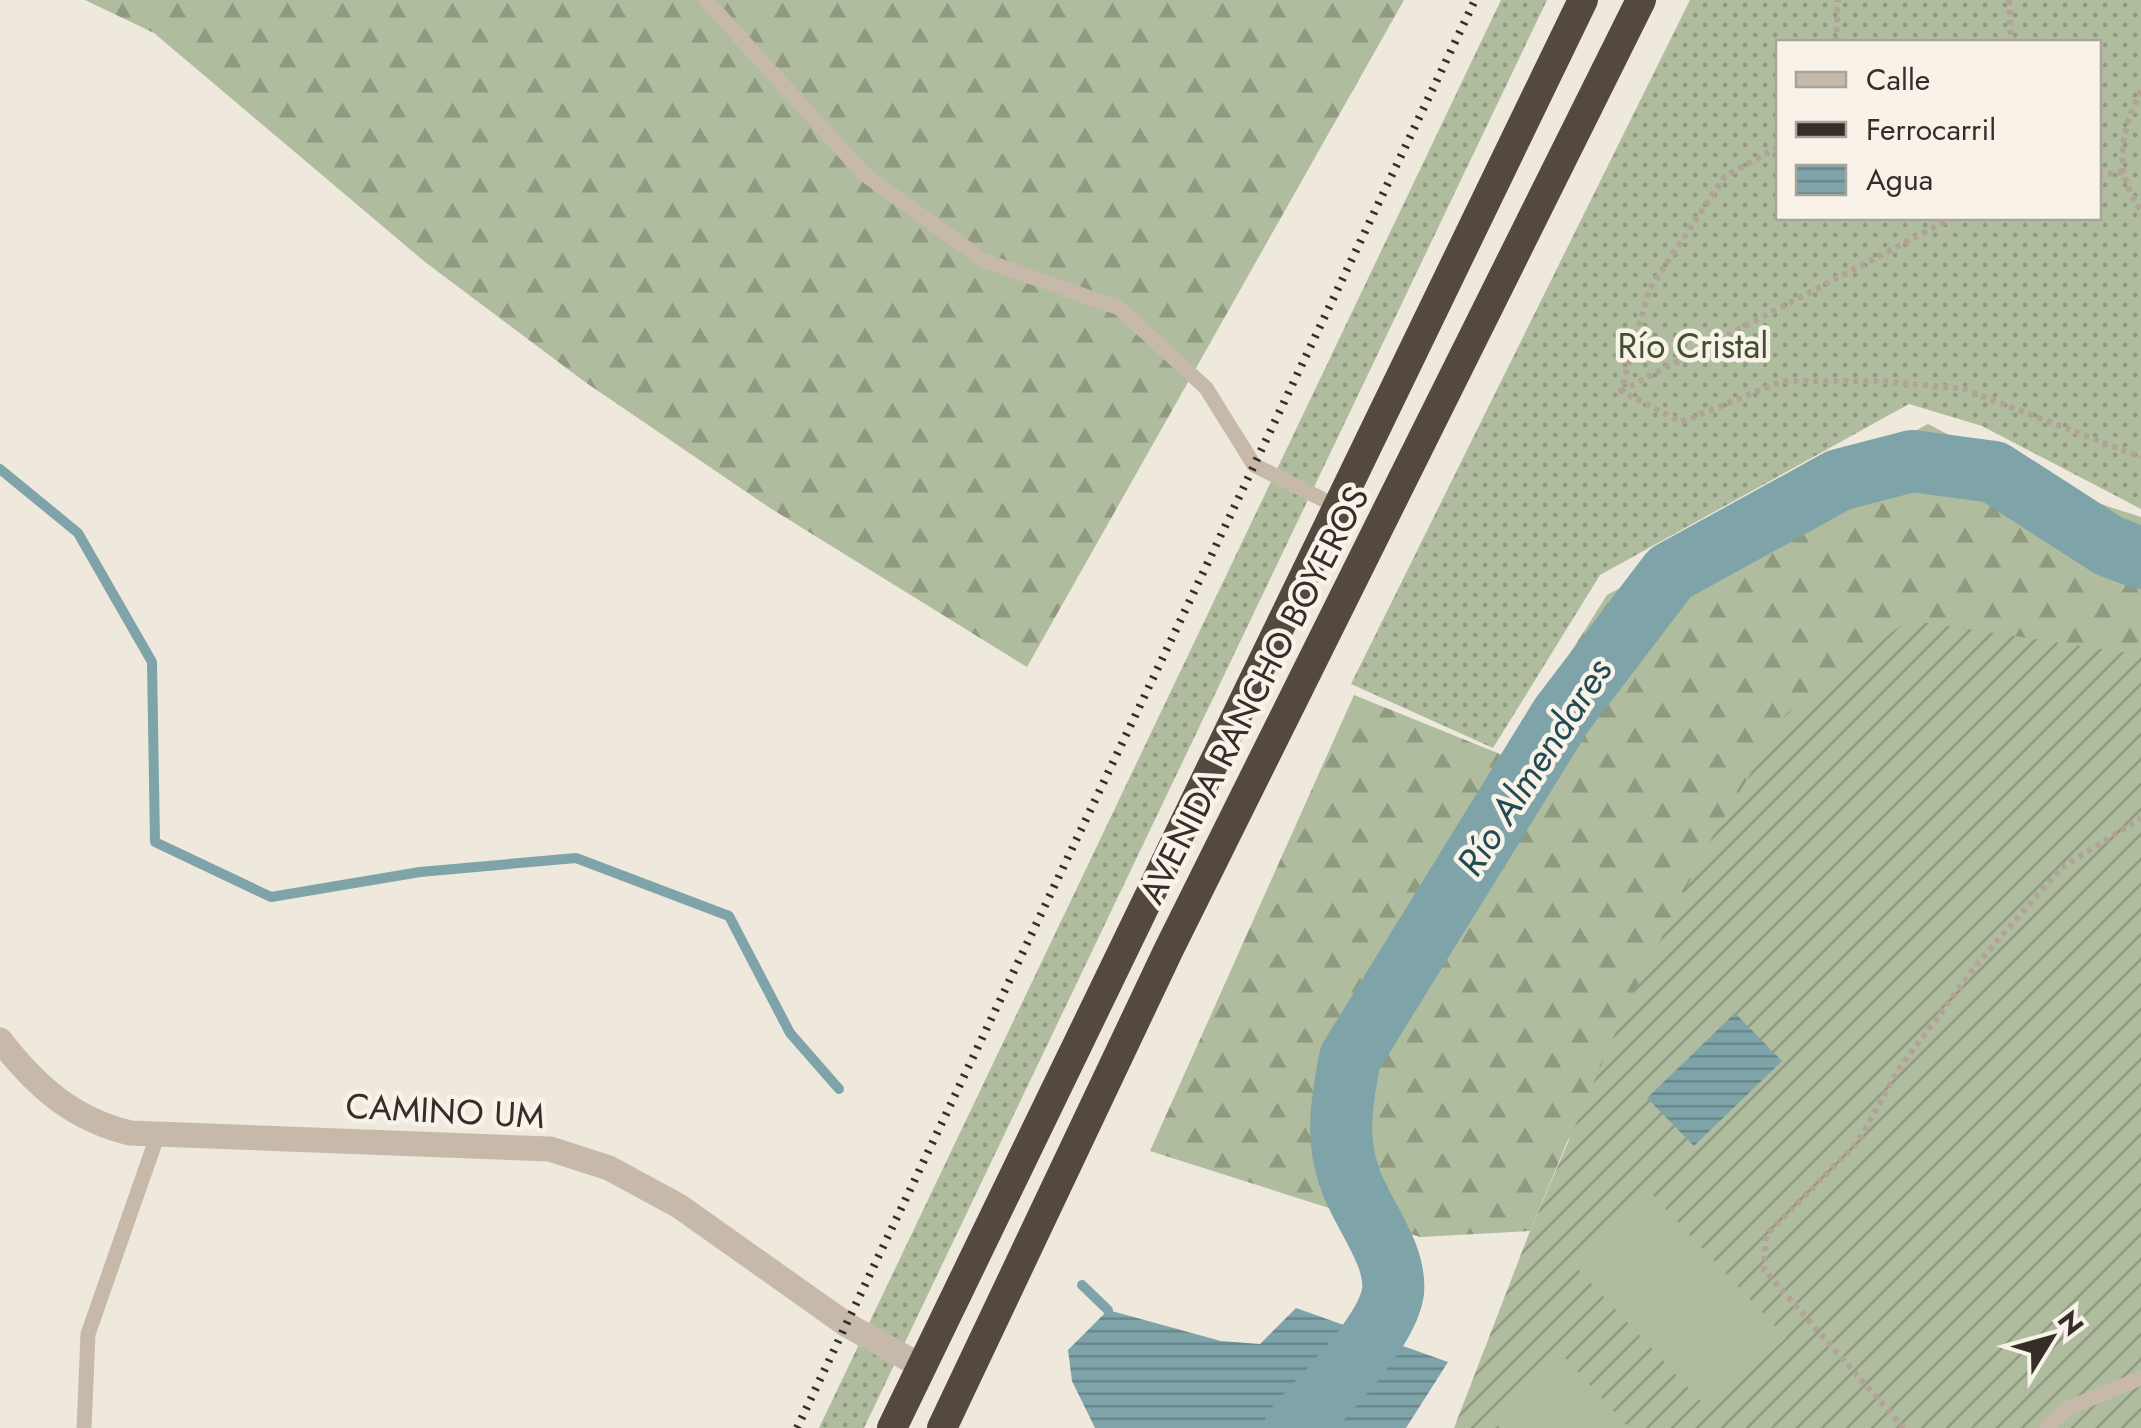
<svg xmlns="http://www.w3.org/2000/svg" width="2141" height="1428" font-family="Jost,sans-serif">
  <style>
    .grass { fill: url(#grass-dots); fill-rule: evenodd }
    .forest { fill: url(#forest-firs) }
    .garden { fill: url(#garden-furrows) }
    .pitch { fill: #afbd9e }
    .water { fill: url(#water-rules) }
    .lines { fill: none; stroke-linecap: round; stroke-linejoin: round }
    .stream { stroke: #7ea4aa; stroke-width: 10 }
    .river { stroke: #7ea4aa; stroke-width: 62 }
    .path { stroke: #b2a494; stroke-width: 6; stroke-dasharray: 5 5; stroke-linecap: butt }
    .lane { stroke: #c6b9a9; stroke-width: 15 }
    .street { stroke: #c6b9a9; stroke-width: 25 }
    .highway { stroke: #544940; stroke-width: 30 }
    .rail { stroke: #342d28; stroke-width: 8; stroke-dasharray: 2.5 8; stroke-linecap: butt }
    .labels { text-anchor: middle; stroke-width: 9; stroke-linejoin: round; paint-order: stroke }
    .park-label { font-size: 35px; fill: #41502f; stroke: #f8f2e8 }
    .street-label { font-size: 35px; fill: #342d28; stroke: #f8f2e8 }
    .water-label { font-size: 38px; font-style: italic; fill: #224a52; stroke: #f8f2e8 }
  </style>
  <defs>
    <pattern id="grass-dots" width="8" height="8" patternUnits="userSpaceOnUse" patternTransform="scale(2.5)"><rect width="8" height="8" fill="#afbd9e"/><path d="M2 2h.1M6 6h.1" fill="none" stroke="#8f9a81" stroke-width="1.8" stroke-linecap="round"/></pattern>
    <pattern id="forest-firs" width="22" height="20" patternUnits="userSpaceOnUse" patternTransform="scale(2.5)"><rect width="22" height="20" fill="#afbd9e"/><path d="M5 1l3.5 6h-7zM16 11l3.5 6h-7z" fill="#8f9a81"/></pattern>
    <pattern id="garden-furrows" width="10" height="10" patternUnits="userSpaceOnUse" patternTransform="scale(2.5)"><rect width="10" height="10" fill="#afbd9e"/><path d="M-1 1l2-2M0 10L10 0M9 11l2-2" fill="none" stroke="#8f9a81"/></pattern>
    <pattern id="water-rules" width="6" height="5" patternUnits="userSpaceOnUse" patternTransform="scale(2.5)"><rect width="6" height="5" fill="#7ea4aa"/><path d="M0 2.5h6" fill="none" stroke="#68868a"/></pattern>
  </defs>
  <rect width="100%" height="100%" fill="#efe8dc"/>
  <g class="grass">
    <path d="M 1501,0 L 1547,0 L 864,1428 L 819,1428 Z"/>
    <path d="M 1690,0 L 2141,0 L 2141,509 L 1982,426 L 1909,404 L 1600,575 L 1493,748 L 1351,684 ZM 2098,42 L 2098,218 L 1778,218 L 1778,42 Z"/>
  </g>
  <g class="forest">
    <path d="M 85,0 L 1404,0 L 1027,667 L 770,508 L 585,382 L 425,262 L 154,33 Z"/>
    <path d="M 1928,424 L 2051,488 L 2141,517 L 2141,657 L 1568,1140 L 1530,1231 L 1420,1237 L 1150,1151 L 1354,695 L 1505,756 L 1607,595 Z"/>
  </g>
  <path class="garden" d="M 1908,620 L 2141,655 L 2141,1428 L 1454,1428 L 1530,1231 L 1618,1026 L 1706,848 L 1786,714 Z"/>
  <g class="pitch">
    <path d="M 1650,1192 L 1786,1338 L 1709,1410 L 1573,1264 Z"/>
    <path d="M 1560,1352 L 1629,1428 L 1500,1428 L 1489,1416 Z"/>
  </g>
  <g class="water">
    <path d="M 1735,1013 L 1782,1061 L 1694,1146 L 1647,1098 Z"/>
    <path d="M 1296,1308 L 1448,1362 L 1406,1428 L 1095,1428 L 1072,1381 L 1068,1350 L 1108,1310 L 1221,1341 L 1260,1344 Z"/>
  </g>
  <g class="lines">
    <g class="stream">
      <path d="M 0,469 L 78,533 L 152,662 L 155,842 L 271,897 L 420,872 L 576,858 L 729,916 L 790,1033 L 839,1089"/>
      <path d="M 1082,1285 L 1108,1310"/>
    </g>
    <path class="river" d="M 1295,1428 C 1323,1396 1387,1333 1393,1292 C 1397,1254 1362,1214 1350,1179 C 1335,1138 1342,1100 1350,1058 L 1561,716 L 1670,573 L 1839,480 L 1912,461 L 1994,472 L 2109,546 L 2141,558"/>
    <g class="path">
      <path d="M 2009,0 L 2011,42"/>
      <path d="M 1836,42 L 1838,0"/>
      <path d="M 2141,91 C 2121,131 2112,171 2141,210"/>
      <path d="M 1778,147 L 1725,176 L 1649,290 L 1621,391 L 1681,422 L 1783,381 L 1880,381 L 1964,389 L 2141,457"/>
      <path d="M 2098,175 L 2125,172"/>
      <path d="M 1621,391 L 1952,218"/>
      <path d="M 1904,1428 L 1764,1270 L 1766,1235 L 1858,1142 L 1898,1070 L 1978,963 L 2061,868 L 2141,818"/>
    </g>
    <g class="lane">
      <path d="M 706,0 L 864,174 L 983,260 L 1119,308 L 1206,388 L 1254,465 L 1336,506"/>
      <path d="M 84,1428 L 88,1334 L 158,1134"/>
      <path d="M 2047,1428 L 2066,1409 L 2141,1378"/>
    </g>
    <path class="street" d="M 0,1040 C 36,1086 72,1119 130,1133 L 550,1149 L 609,1168 L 679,1206 L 847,1325 L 921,1366"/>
    <g class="highway">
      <path d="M 892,1428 L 1583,0"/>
      <path d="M 942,1428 L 1169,949 L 1641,0"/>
    </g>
    <path class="rail" d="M 797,1428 L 1475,0"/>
  </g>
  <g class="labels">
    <g class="park-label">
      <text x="1693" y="358">Río Cristal</text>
    </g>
    <g class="street-label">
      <text transform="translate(1254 695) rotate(-63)" y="12">AVENIDA RANCHO BOYEROS</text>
      <text transform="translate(445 1111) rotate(3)" y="12">CAMINO UM</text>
    </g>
    <g class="water-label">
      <text transform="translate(1534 767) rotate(-57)" y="13">Río Almendares</text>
    </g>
  </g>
  <rect x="1776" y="40" width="325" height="180" fill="#f8f2e8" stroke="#aaa39b" stroke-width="2.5"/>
  <rect x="1796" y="72" width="50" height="15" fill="#c6b9a9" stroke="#aaa39b" stroke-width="2.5"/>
  <text x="1866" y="90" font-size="30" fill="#342d28">Calle</text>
  <rect x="1796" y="122" width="50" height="15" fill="#342d28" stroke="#aaa39b" stroke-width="2.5"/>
  <text x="1866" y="140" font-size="30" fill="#342d28">Ferrocarril</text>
  <rect x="1796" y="165" width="50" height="30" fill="url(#water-rules)" stroke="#aaa39b" stroke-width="2.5"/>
  <text x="1866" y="190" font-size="30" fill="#342d28">Agua</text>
  <g transform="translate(2051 1338) rotate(53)" stroke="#f8f2e8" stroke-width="8" paint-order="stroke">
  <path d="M0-8L18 38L0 25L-18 38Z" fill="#342d28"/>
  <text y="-15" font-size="28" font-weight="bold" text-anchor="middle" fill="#342d28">N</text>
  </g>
</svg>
